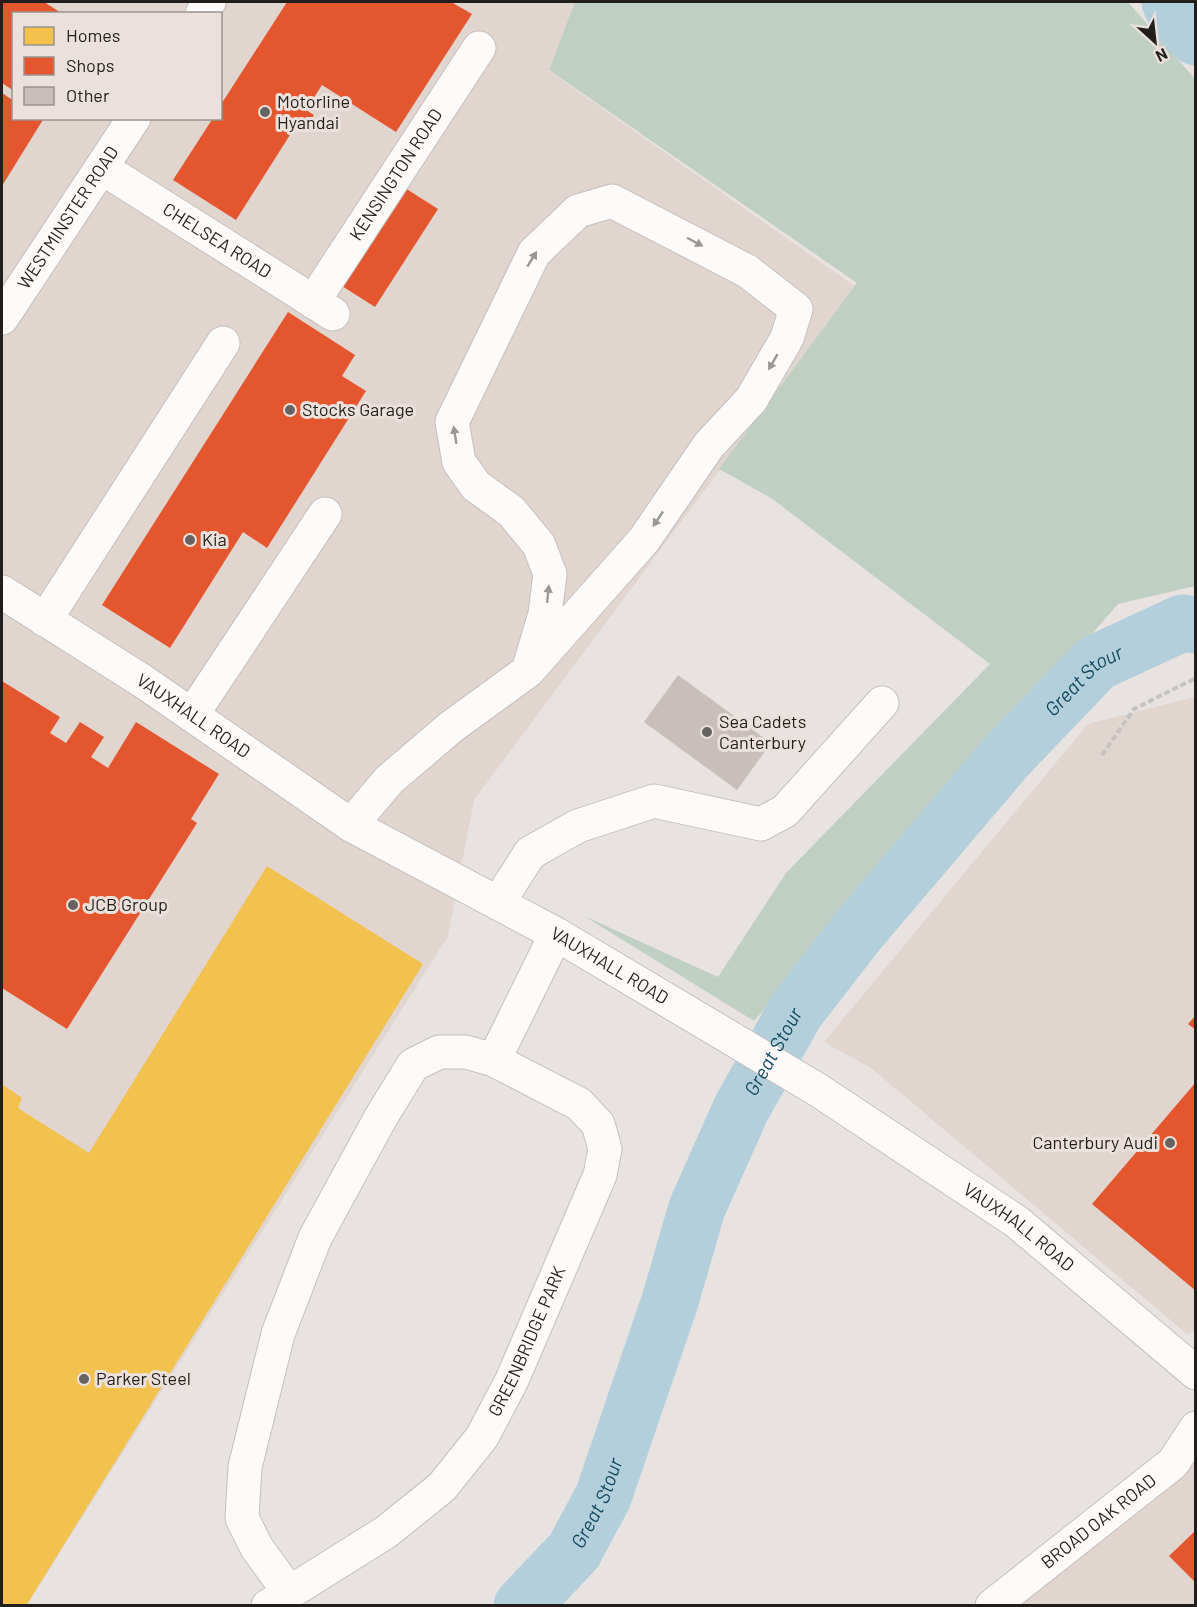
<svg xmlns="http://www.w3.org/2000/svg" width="1197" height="1607" font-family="Barlow,sans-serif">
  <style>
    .built { fill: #e1d5cf; fill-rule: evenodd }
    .green { fill: #c0cfc3 }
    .homes { fill: #f2c14e }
    .shops { fill: #e4572e }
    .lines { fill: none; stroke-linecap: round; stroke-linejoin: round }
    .river { stroke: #b4cfdc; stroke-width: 57 }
    .building { fill: #c8bfba }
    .minor-casing { stroke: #c4c0be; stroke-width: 35 }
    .path { stroke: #c5c2c1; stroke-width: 4; stroke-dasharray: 6 3; stroke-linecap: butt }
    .minor { stroke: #fcfbfa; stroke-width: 33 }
    .oneway { fill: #999896 }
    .poi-dot { fill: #676361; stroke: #ebe1dc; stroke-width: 2 }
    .labels { text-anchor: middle; stroke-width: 6; stroke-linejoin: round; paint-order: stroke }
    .poi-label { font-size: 18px; fill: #211e1c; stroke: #ebe1dc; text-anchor: start }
    .street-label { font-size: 18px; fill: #211e1c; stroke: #ebe1dc }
    .water-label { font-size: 20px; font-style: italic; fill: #134a60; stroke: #ebe1dc }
  </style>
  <rect width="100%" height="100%" fill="#e8e2e0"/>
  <g class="built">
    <path d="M 2,2 L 575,2 L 549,71 L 853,285 L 858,284 L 474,800 L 448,936 L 27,1605 L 2,1606 ZM 14,14 L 220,14 L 220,118 L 14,118 Z"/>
    <path d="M 1195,697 L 1195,1332 L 1187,1334 L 871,1068 L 824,1042 L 1088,724 Z"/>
    <path d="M 1195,1462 L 1195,1605 L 1016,1606 L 1177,1474 Z"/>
  </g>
  <path class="green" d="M 575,2 L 1128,2 L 1195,79 L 1195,586 L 1118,604 L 754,1021 L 584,916 L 718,977 L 786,873 L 990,664 L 771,498 L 719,469 L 857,283 L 549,70 Z"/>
  <path class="homes" d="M 267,866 L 423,964 L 26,1606 L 2,1606 L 2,1084 L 22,1098 L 18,1108 L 89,1153 Z"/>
  <g class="shops">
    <path d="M 3,2 L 44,2 L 63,14 L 14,14 L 14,91 L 2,83 Z"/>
    <path d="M 287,2 L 451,2 L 472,14 L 396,132 L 322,85 L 306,110 L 314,115 L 303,132 L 295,127 L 236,220 L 173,180 L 213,118 L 220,118 L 220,106 Z"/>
    <path d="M 2,93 L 14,101 L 14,118 L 44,118 L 2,186 Z"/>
    <path d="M 405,188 L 438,209 L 375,307 L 342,286 Z"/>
    <path d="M 288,312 L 355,355 L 342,376 L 366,391 L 267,548 L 243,532 L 170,648 L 102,605 Z"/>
    <path d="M 2,681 L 60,717 L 50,733 L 66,743 L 80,722 L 104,737 L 91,757 L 108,768 L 136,722 L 219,774 L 191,819 L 197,823 L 67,1029 L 2,988 Z"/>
    <path d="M 1196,1015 L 1196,1030 L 1188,1024 Z"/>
    <path d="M 1196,1082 L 1196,1291 L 1092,1204 Z"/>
    <path d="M 1196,1530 L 1196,1583 L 1169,1556 Z"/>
  </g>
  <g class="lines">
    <g class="river">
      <path d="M 1170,2 L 1178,19 L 1196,37"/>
      <path id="s1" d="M 522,1606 L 574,1551 L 603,1497 L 670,1301 L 697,1208 L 741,1109 L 796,1011 L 858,931 L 1006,757 L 1096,663 L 1182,623 L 1196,625"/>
    </g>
  </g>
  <path class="building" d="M 678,675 L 771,743 L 737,790 L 644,722 Z"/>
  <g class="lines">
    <defs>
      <g id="minor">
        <path d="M 202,14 L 209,2"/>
        <path id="s2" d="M 102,168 L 333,314"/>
        <path id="s3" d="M 313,302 L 479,48"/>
        <path id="s4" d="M 2,318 L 134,118"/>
        <path id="s5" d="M 2,592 L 144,682 L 351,825 L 556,934 L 818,1090 L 1017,1222 L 1196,1373"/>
        <path d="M 45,620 L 223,343"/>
        <path d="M 192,715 L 325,514"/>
        <path d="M 351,825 L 389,780 L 451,727 L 528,671 L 644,540 L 709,445 L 751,400 L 787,338 L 796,309 L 747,271 L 612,201 L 578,211 L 534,253 L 452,422 L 459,462 L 476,486 L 511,511 L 539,545 L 550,574 L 545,614 L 528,671"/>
        <path d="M 498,903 L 530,853 L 578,826 L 654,801 L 761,824 L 785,811 L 882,703"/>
        <path d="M 494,1060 L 556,934"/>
        <path id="s6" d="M 268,1606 L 386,1532 L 442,1487 L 482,1437 L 512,1380 L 600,1175 L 605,1149 L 598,1124 L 579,1104 L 494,1060 L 466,1052 L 439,1052 L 413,1065 L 381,1117 L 315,1238 L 278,1334 L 245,1467 L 242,1518 L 257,1548 L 289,1592"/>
        <path id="s7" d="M 992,1606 L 1173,1463 L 1196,1428"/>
      </g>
    </defs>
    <use href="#minor" class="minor-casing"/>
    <path class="path" d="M 1102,755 L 1134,709 L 1196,678"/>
    <use href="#minor" class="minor"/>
  </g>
  <defs><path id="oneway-solid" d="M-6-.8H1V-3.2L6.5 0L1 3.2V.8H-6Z" transform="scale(1.5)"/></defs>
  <g class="oneway">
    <use href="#oneway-solid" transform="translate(695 242) rotate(28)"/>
    <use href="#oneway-solid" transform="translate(532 259) rotate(-59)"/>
    <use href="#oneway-solid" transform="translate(773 362) rotate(120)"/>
    <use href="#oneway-solid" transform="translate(455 435) rotate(-99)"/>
    <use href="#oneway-solid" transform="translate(658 519) rotate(124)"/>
    <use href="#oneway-solid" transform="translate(548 594) rotate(-84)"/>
  </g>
  <g class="poi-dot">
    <circle cx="265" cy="112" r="6"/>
    <circle cx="290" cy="410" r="6"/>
    <circle cx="190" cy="540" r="6"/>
    <circle cx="707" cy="732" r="6"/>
    <circle cx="73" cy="905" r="6"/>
    <circle cx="1170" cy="1143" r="6"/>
    <circle cx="84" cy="1379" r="6"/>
  </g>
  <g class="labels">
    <g class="poi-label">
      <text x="277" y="108">Motorline<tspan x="277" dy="21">Hyandai</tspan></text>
      <text x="302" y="416">Stocks Garage</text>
      <text x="202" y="546">Kia</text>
      <text x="719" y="728">Sea Cadets<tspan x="719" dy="21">Canterbury</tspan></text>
      <text x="85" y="911">JCB Group</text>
      <text x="1158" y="1149" text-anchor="end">Canterbury Audi</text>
      <text x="96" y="1385">Parker Steel</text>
    </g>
    <g class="street-label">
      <text dy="6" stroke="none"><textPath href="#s3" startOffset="152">KENSINGTON ROAD</textPath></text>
      <text dy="6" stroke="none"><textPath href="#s4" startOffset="120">WESTMINSTER ROAD</textPath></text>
      <text dy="6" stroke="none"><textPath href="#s2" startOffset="136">CHELSEA ROAD</textPath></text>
      <text dy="6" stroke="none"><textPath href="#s5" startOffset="228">VAUXHALL ROAD</textPath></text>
      <text dy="6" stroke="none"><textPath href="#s5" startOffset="714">VAUXHALL ROAD</textPath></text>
      <text dy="6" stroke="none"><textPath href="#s5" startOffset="1200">VAUXHALL ROAD</textPath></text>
      <text dy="6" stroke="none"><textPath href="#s6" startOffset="381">GREENBRIDGE PARK</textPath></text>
      <text dy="6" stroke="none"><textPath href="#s7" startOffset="136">BROAD OAK ROAD</textPath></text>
    </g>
    <g class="water-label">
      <text dy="7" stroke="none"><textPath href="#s1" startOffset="1101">Great Stour</textPath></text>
      <text dy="7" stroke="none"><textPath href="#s1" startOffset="615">Great Stour</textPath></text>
      <text dy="7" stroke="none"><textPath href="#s1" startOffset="129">Great Stour</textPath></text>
    </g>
  </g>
  <rect width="1197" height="1607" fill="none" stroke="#211e1c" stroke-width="6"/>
  <rect x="12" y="12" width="210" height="108" fill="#ebe1dc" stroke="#9a938f" stroke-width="1.5"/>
  <rect x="24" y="27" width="30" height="18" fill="#f2c14e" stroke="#9a938f" stroke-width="1.5"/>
  <text x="66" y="42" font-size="18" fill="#211e1c">Homes</text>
  <rect x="24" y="57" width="30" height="18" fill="#e4572e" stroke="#9a938f" stroke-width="1.5"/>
  <text x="66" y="72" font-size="18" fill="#211e1c">Shops</text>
  <rect x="24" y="87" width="30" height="18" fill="#c8bfba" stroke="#9a938f" stroke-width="1.5"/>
  <text x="66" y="102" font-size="18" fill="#211e1c">Other</text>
  <g transform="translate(1155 42) rotate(153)" stroke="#ebe1dc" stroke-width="4.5" paint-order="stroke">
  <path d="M0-4.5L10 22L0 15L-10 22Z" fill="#211e1c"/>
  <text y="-9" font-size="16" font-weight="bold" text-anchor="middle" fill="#211e1c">N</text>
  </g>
</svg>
